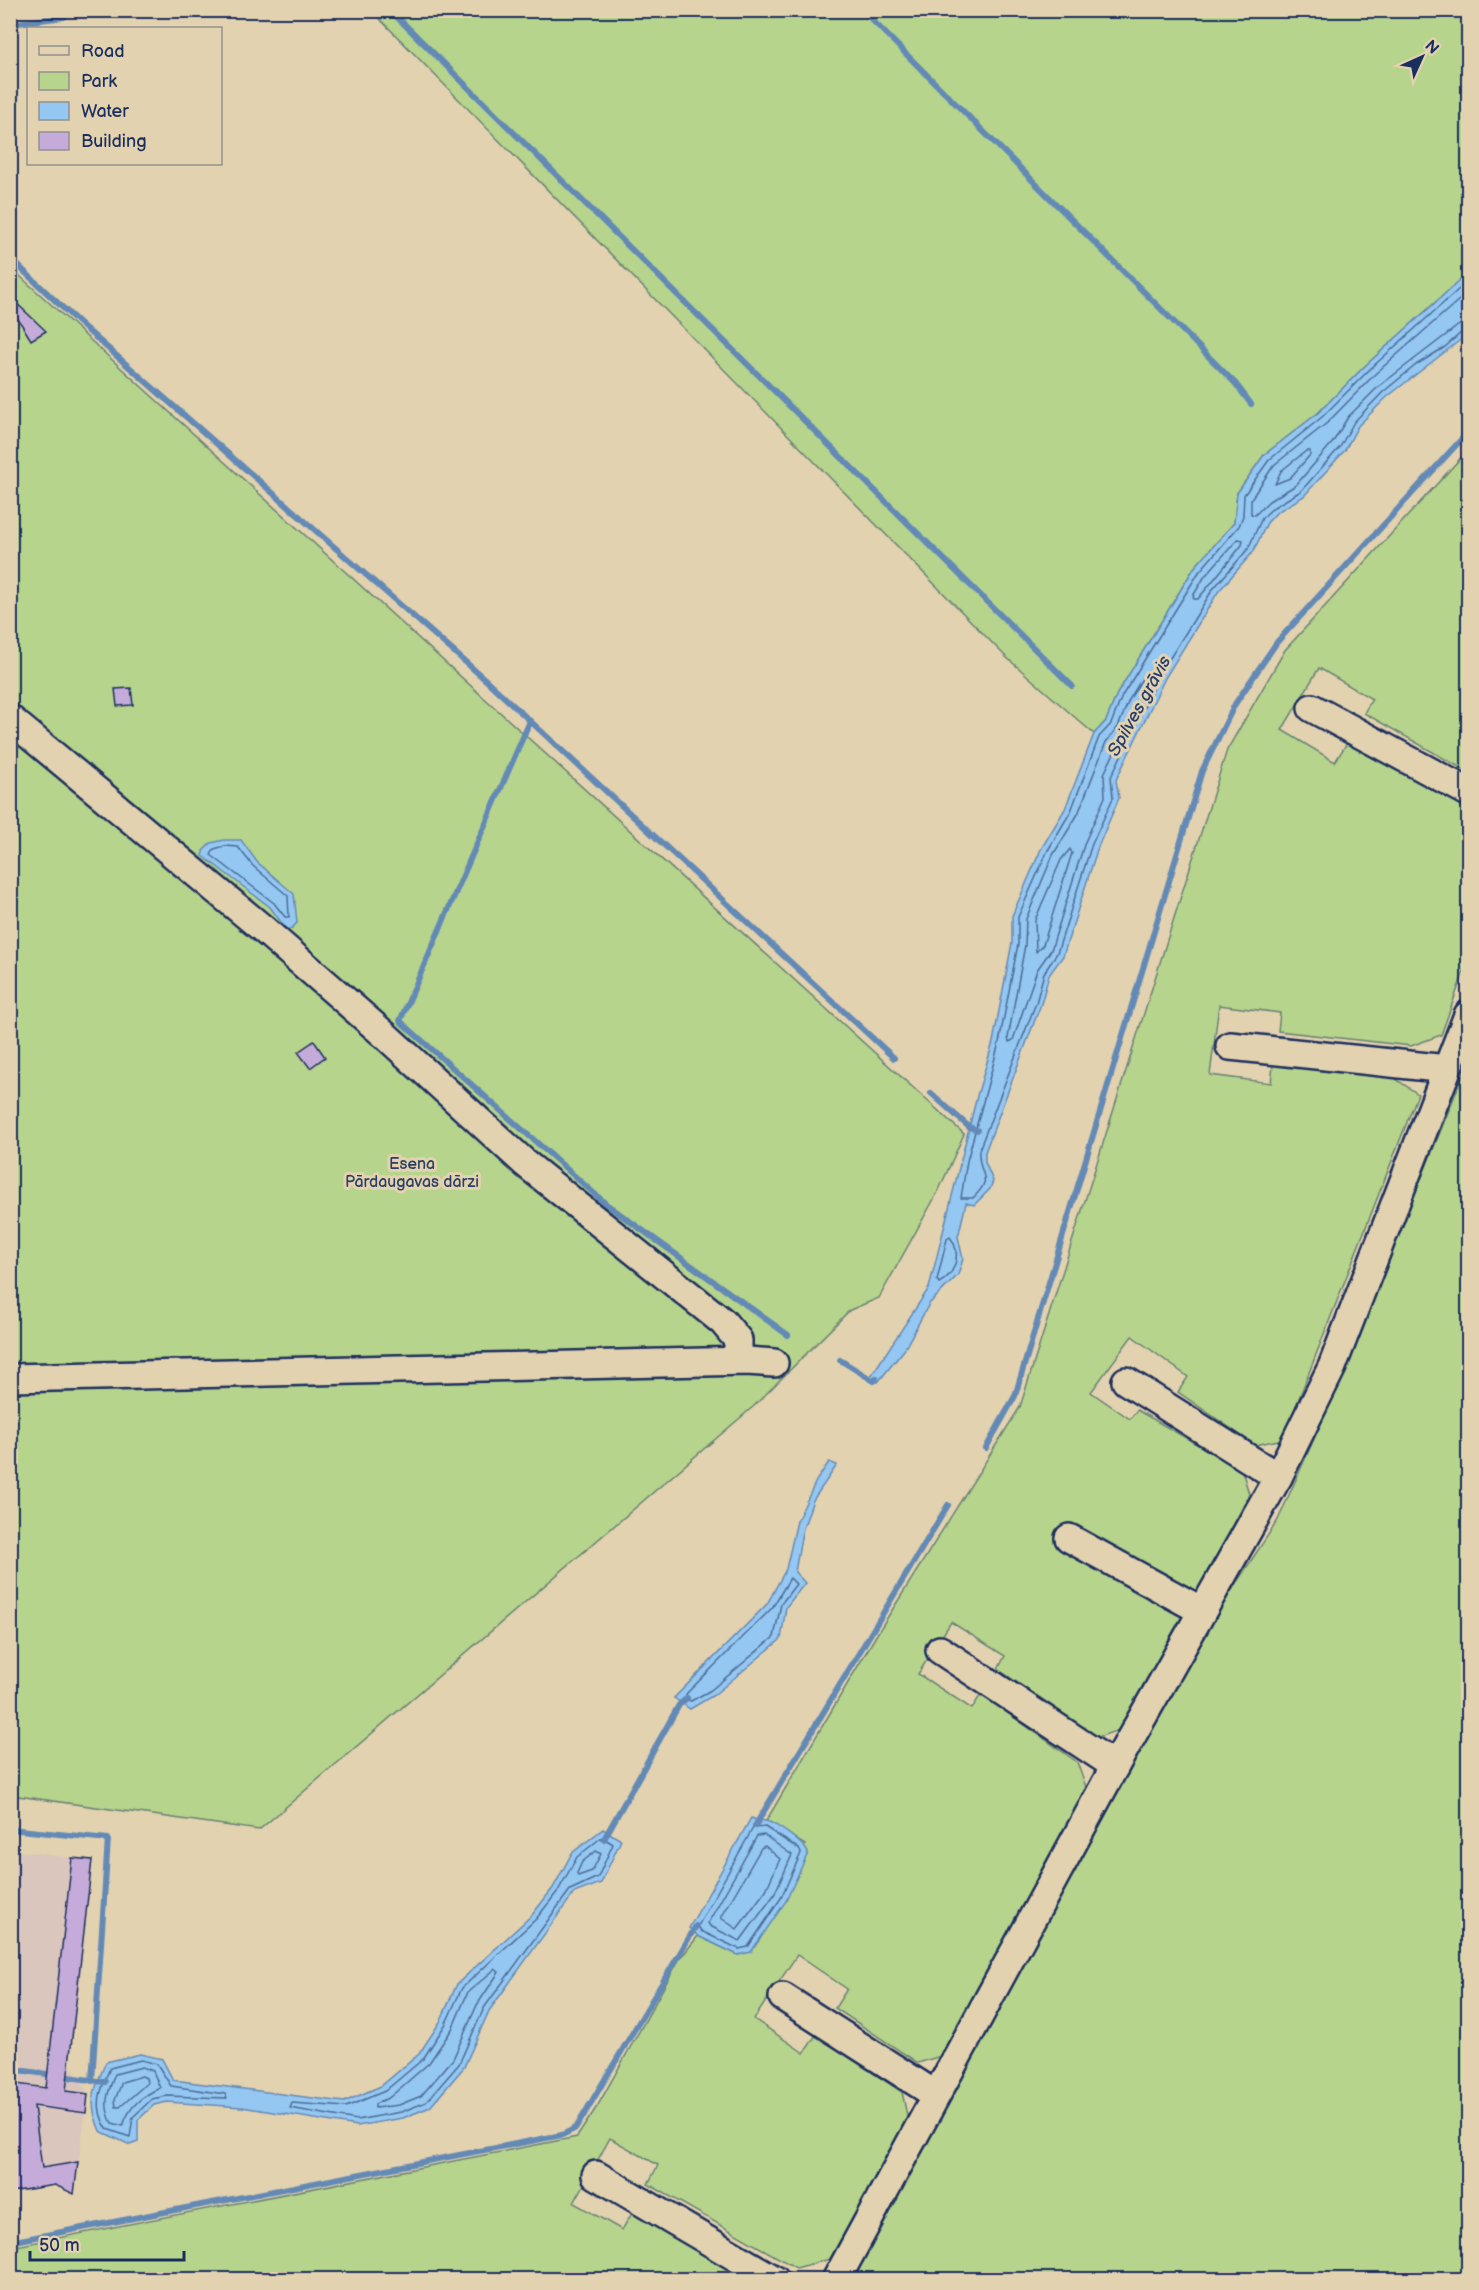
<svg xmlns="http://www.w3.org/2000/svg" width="1479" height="2290" font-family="'Balsamiq Sans',sans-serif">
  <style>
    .built { fill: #dac6bc }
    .green { fill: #b6d48c; stroke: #688275; stroke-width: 1.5 }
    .water { fill: #94c7f1; stroke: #648ab6; stroke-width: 1.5 }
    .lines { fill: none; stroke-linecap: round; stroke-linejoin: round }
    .shore { stroke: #4b6c99; stroke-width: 1.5 }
    .stream { stroke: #648ab6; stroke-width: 6 }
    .building { fill: #c5abd9; stroke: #1b2f5e; stroke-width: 1.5 }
    .minor-casing { stroke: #1b2f5e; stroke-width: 32 }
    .minor { stroke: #e3d2af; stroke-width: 27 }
    .labels { text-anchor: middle; stroke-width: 6; stroke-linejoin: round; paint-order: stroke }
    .park-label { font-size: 16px; fill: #2a4063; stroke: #e3d2af }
    .water-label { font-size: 18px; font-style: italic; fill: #273e6d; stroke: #e3d2af }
  </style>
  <rect width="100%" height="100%" fill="#e3d2af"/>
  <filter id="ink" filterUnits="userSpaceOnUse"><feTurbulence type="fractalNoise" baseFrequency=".0167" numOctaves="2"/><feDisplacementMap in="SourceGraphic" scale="12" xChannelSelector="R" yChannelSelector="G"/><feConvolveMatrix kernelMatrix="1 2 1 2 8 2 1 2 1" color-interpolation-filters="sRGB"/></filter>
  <g filter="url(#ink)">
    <path class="built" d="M 10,1850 L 92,1860 L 69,2062 L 88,2094 L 74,2194 L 55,2186 L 11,2192 Z"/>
    <g class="green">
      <path d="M 372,11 L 1468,11 L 1468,273 L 1366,365 L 1318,413 L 1264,455 L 1237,493 L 1234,523 L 1194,568 L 1117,694 L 1106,721 L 1094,734 L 1006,657 Z"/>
      <path d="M 11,268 L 964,1134 L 939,1190 L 879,1298 L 850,1310 L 754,1406 L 259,1830 L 11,1795 Z"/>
      <path d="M 1468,450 L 1468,772 L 1364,713 L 1372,699 L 1319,668 L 1282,730 L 1335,762 L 1347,743 L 1468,809 L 1468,960 L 1441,1035 L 1411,1046 L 1278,1031 L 1280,1013 L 1219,1005 L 1210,1075 L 1271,1083 L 1273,1065 L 1394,1078 L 1418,1094 L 1283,1439 L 1255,1445 L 1178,1392 L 1188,1377 L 1132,1336 L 1091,1392 L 1130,1419 L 1137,1410 L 1242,1470 L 1249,1494 L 1207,1579 L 1172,1634 L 1119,1730 L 1095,1738 L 998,1669 L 1005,1656 L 951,1622 L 918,1674 L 972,1709 L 981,1694 L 1077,1762 L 1088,1793 L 944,2055 L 918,2063 L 835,2008 L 847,1989 L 797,1955 L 754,2019 L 804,2053 L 816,2035 L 902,2092 L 908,2120 L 830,2259 L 796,2268 L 648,2184 L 658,2165 L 610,2138 L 574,2203 L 622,2230 L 632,2213 L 745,2279 L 11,2280 L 11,2247 L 577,2137 L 598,2105 L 679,1960 L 698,1936 L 738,1955 L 805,1845 L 766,1821 L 877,1634 L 1020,1407 L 1227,750 L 1285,650 Z"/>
      <path d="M 1468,1063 L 1468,2279 L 853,2280 L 1129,1763 L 1206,1629 L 1278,1520 L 1337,1387 Z"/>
    </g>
    <g class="water">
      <path d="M 1468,273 L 1468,334 L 1387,397 L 1358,426 L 1345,450 L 1304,496 L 1277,512 L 1267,523 L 1253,552 L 1218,592 L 1165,678 L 1116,780 L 1119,798 L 1098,847 L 1063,956 L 1049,975 L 1041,1004 L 985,1152 L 985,1162 L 993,1181 L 990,1189 L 974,1205 L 966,1203 L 958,1237 L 963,1259 L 958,1275 L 929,1304 L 904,1350 L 878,1382 L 869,1379 L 929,1288 L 977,1096 L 993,1042 L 1012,943 L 1012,916 L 1041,849 L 1065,809 L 1094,734 L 1106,721 L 1117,694 L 1194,568 L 1234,523 L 1237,493 L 1264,455 L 1318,413 L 1366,365 Z"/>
      <path d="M 224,840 L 241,840 L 257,862 L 294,894 L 297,923 L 291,929 L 286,929 L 270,907 L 203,856 L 203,851 L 211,843 Z"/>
      <path d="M 829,1462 L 837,1465 L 813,1500 L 802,1532 L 795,1572 L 805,1583 L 786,1607 L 781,1639 L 714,1695 L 690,1709 L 674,1698 L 767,1604 L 786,1569 L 797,1521 L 816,1481 Z"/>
      <path d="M 751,1818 C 757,1821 760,1820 766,1821 C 776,1823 805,1844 808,1853 L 786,1901 L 751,1952 L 738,1955 L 698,1936 L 689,1928 Z"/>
      <path d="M 603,1829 L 621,1840 L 601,1883 L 574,1893 L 489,2011 L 464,2067 L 430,2107 L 403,2118 L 357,2126 L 242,2107 L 167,2102 L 154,2105 L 138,2120 L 138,2142 L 130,2145 L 100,2131 C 87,2101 94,2090 106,2062 L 140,2054 L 162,2059 L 173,2080 L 344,2102 L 381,2086 L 419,2054 L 440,2022 L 457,1984 L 532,1915 L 553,1888 L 572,1853 Z"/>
    </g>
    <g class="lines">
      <g class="shore">
        <path d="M 1468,281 L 1370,369 L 1322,417 L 1269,460 L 1244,495 L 1243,516 L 1239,526 L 1199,572 L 1122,696 L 1111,724 L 1099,737 L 1071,811 L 1047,852 L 1018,917 L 1018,944 L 999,1043 L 967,1161 L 961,1198 L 973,1198 C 996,1176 977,1176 979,1150 L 1036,1003 L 1044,973 L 1057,953 L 1092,844 L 1113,798 L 1111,777 L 1160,674 L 1213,589 L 1248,549 L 1262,518 L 1274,507 L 1301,491 L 1340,447 L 1354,422 L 1383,392 L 1416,365 L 1445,347 L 1463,331 L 1468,330"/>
        <path d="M 1468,292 L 1375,374 L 1327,423 L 1274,465 L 1251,499 L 1251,514 L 1255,515 L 1269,501 L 1296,485 L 1333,442 L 1348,417 L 1378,387 L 1459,325 L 1468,323"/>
        <path d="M 1306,451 L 1310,451 L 1310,455 L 1290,478 L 1275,484 L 1281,471 Z"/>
        <path d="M 1238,539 L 1243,540 L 1242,545 L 1198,599 L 1194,599 L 1193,596 L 1205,576 Z"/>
        <path d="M 1150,671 L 1151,675 L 1104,774 L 1105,797 L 1085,842 L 1051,950 L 1037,970 L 1013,1040 L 1009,1042 L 1008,1038 L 1025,945 L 1026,919 L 1053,855 L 1078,814 L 1106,742 L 1118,727 L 1129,700 L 1146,672 Z"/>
        <path d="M 225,846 L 238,847 L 253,866 L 288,896 L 289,917 L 285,917 L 274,903 L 211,855 L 214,849 Z"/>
        <path d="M 1070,849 L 1072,853 L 1043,945 L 1036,952 L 1035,920 L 1061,860 Z"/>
        <path d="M 950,1237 C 962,1253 956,1274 939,1283 L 937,1280 L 947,1239 Z"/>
        <path d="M 790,1578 L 796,1584 L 781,1604 L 774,1637 L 711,1690 L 691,1701 L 686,1699 L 686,1694 L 772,1608 Z"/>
        <path d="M 765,1827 L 799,1849 L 801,1853 L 781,1898 L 748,1947 L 739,1949 L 701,1931 L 698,1926 L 753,1828 Z"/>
        <path d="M 764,1835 L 792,1855 L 774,1895 L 740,1941 L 710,1926 L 708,1923 L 757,1836 Z"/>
        <path d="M 602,1837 L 613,1844 L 598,1877 L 570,1890 L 484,2008 L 459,2064 L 426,2102 L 401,2112 L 357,2120 L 290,2108 L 292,2103 L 346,2107 L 385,2091 L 423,2059 L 445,2025 L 462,1988 L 536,1919 L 558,1891 L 577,1857 Z"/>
        <path d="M 765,1846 L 780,1859 L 766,1890 L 737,1929 L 721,1918 L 761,1848 Z"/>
        <path d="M 596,1851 L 601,1854 L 592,1871 L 578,1876 L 577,1873 L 582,1862 Z"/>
        <path d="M 495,1969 L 499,1972 L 477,2005 L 453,2059 L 421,2096 L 399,2105 L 375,2108 L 375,2104 L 390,2097 L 429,2063 L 452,2029 L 468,1992 Z"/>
        <path d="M 141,2060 L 157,2064 L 171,2086 L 225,2094 L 227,2098 L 167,2096 L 152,2099 L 133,2117 L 130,2137 L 107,2129 C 93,2107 100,2090 110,2068 Z"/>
        <path d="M 142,2067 L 153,2071 L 160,2088 C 142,2096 129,2106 123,2126 L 112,2123 C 102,2105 108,2092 115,2074 Z"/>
        <path d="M 142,2076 L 146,2078 L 147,2083 L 120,2107 L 116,2107 L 115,2100 L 122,2082 Z"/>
      </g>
      <g class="stream">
        <path d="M 390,10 L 1072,686"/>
        <path d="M 862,10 L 1235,383 L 1251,404"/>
        <path d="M 10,24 L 64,17 L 72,10"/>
        <path d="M 10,258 L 78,322 L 487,681 L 894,1058"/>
        <path d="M 530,721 L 400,1021 L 606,1204 L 788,1335"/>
        <path d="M 931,1093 L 969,1127 L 977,1130"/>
        <path d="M 840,1360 L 874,1381 L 876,1378"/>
        <path d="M 986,1448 L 1015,1396 L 1202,771 L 1235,704 L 1277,642 L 1468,432"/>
        <path d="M 755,1826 L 948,1505"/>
        <path d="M 10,1829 L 108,1839 L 92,2081"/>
        <path d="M 604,1839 L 679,1705 L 687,1698"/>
        <path d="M 10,2069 L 105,2082"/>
        <path d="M 10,2242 L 562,2135 L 576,2128 L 696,1926"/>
      </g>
    </g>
    <g class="building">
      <path d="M 10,298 L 11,298 L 46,331 L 31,340 L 10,306 Z"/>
      <path d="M 131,688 L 133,705 L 117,706 L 115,689 Z"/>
      <path d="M 314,1041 L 325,1057 L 310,1068 L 298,1052 Z"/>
      <path d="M 72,1858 L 92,1860 L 66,2091 L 88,2094 L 86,2113 L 34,2106 L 42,2168 L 78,2162 L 74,2194 L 55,2185 L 10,2192 L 10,2083 L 46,2088 Z"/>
    </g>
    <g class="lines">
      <defs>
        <g id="minor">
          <path d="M 1312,708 L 1468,792"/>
          <path d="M 10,719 L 262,928 L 386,1036 L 526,1164 L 723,1322 L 738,1340 L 738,1352 L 730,1361"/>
          <path d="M 1230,1046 L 1447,1069"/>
          <path d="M 10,1378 L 747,1361 L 774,1363"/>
          <path d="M 1126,1381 L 1278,1477"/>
          <path d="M 1069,1538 L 1202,1611"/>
          <path d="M 940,1650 L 1115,1766"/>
          <path d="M 783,1997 L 936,2095"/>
          <path d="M 596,2175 L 775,2280"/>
          <path d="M 836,2280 L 1115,1766 L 1278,1477 L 1332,1367 L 1468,1015"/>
        </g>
      </defs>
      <use href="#minor" class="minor-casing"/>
      <use href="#minor" class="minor"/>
    </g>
  </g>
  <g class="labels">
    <g class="park-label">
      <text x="412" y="1169">Esena<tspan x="412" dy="18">Pārdaugavas dārzi</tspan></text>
    </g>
    <g class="water-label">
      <text transform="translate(1139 706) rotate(-61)" y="6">Spilves grāvis</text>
    </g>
  </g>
  <rect width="1479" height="2290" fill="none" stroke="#e3d2af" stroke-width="36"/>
  <rect x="18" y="18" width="1443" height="2254" fill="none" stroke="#1b2f5e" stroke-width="2" filter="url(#ink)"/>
  <rect x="27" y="27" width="195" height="138" fill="#e3d2af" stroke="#93918f" stroke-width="1.5"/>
  <rect x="39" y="46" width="30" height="9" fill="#e3d2af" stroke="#93918f" stroke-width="1.5"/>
  <text x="81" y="57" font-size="18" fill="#1b2f5e">Road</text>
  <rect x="39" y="72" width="30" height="18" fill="#b6d48c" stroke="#93918f" stroke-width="1.5"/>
  <text x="81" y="87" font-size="18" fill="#1b2f5e">Park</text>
  <rect x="39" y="102" width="30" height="18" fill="#94c7f1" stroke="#93918f" stroke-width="1.5"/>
  <text x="81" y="117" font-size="18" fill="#1b2f5e">Water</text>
  <rect x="39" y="132" width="30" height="18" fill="#c5abd9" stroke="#93918f" stroke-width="1.5"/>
  <text x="81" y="147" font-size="18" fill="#1b2f5e">Building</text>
  <g transform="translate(1422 57) rotate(45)" stroke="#e3d2af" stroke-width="4.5" paint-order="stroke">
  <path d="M0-4.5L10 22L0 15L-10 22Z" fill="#1b2f5e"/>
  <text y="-9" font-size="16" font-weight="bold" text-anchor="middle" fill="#1b2f5e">N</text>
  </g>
  <path d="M30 2251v9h154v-9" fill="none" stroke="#1b2f5e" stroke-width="3"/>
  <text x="39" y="2251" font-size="18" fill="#1b2f5e" stroke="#e3d2af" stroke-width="4.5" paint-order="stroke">50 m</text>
</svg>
